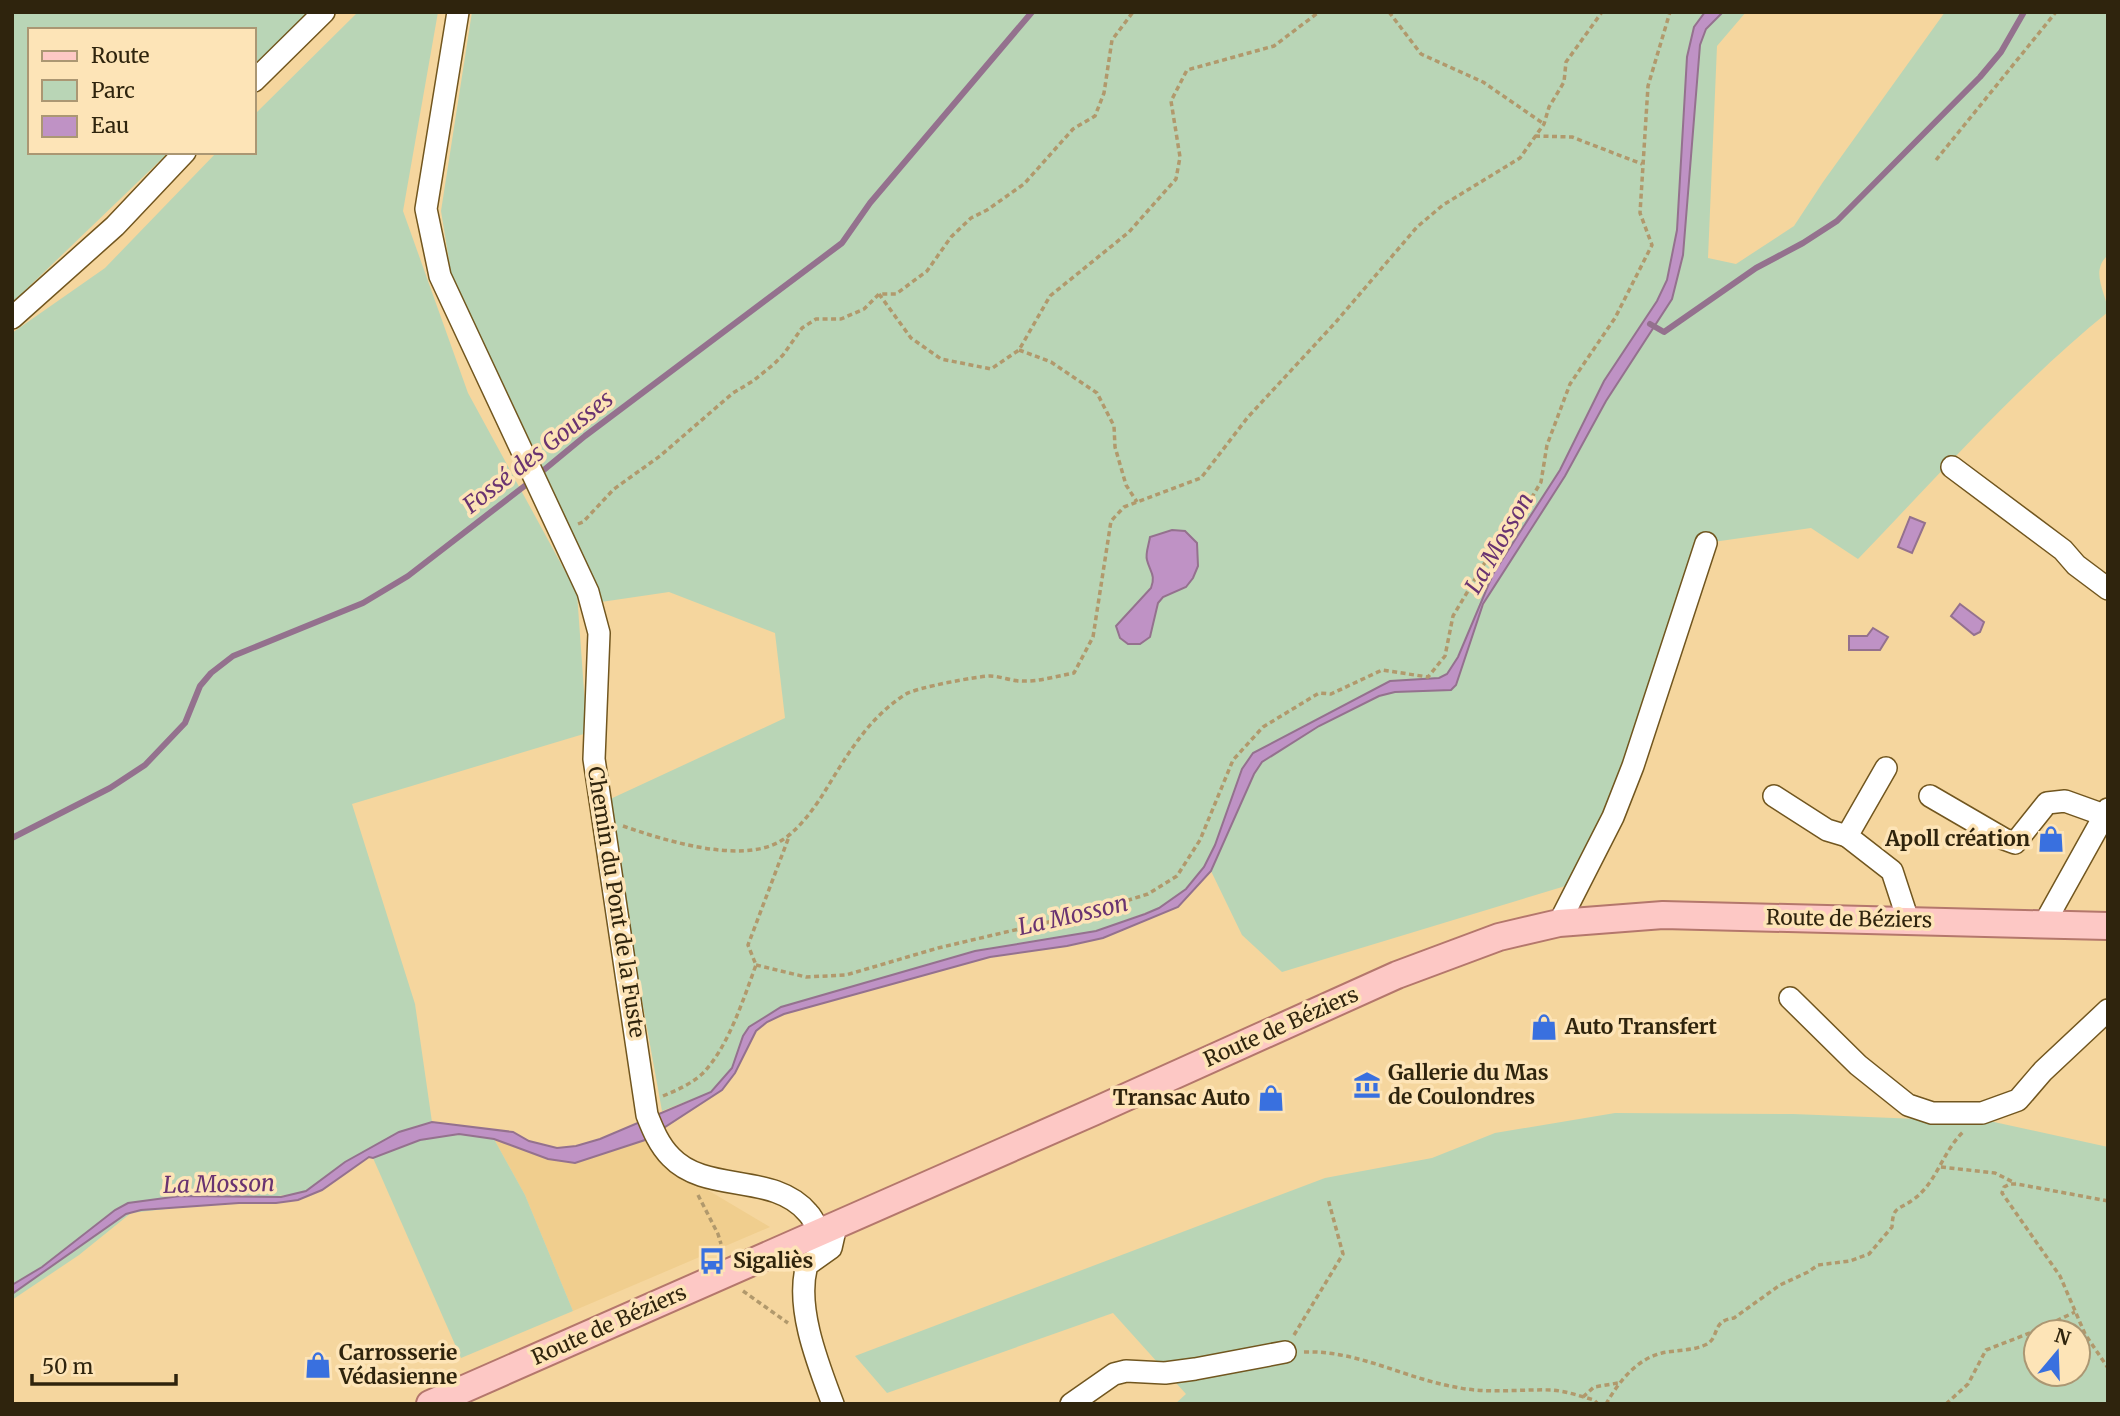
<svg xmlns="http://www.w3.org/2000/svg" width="2120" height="1416" font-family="Merriweather,serif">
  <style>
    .built { fill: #f0ce8e }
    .green { fill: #b9d5b6; fill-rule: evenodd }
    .water { fill: #bf92c5; stroke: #94718e; stroke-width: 2 }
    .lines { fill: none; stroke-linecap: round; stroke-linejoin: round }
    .stream { stroke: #94718e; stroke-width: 6 }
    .minor-casing { stroke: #71561f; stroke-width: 24 }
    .major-casing { stroke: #b4776c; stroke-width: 30 }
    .path { stroke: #b1996c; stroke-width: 3.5; stroke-dasharray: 5 3.5; stroke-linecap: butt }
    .minor { stroke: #fff; stroke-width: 21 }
    .major { stroke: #fdc8c5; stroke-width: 26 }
    .labels { text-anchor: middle; stroke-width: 7; stroke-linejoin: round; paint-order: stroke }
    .poi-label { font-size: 21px; font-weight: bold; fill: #2f240d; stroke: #fde4b7; text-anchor: start }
    .street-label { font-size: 21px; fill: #2f240d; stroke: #fde4b7 }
    .water-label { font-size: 23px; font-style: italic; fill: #693371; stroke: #fde4b7 }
  </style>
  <rect width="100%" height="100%" fill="#f5d69e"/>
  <path class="built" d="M 494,1139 L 548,1159 L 623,1146 L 645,1140 L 669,1167 L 770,1227 L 573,1311 L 525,1195 Z"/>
  <g class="green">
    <path d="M 12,12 L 315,12 L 254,71 L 254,30 L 30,30 L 30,152 L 169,152 L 12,303 Z"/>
    <path d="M 358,12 L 438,12 L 403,211 L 468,393 L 577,593 L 587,733 L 352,804 L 415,1004 L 432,1122 L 416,1126 L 313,1192 L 131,1213 L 79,1255 L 12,1300 L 12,333 L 105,268 L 217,152 L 254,152 L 254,115 Z"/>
    <path d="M 472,12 L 1705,12 L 1694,27 L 1687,57 L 1677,230 L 1667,280 L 1657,301 L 1604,381 L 1560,470 L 1493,574 L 1458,657 L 1447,674 L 1439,678 L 1390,681 L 1253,753 L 1242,769 L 1215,845 L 1204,867 L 1186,889 L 1159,908 L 1096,931 L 975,951 L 781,1007 L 749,1027 L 743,1036 L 732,1068 L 711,1092 L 662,1111 L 606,801 L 785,718 L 775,633 L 669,592 L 601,602 L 532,445 L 452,279 L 441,211 Z"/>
    <path d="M 1723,12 L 1746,12 L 1717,46 L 1708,258 L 1736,264 L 1794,226 L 1823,182 L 1945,12 L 2108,12 L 2108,255 C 2089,272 2107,294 2108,312 C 2019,384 1938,476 1858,559 L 1811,528 L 1706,543 L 1608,814 L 1572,884 L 1282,972 L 1242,935 L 1211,871 L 1254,774 L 1262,762 L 1319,726 L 1379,696 L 1395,692 L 1451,690 L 1479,614 L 1493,587 L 1565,476 L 1606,401 L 1672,299 L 1683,258 L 1700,45 L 1706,29 Z"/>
    <path d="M 1615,1113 L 1793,1114 L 1994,1122 L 2108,1147 L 2108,1404 L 1175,1404 L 1186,1394 L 1113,1313 L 887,1393 L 855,1356 L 1325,1178 L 1432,1158 L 1495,1133 ZM 2036,1332 L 2078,1332 L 2078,1374 L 2036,1374 Z"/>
    <path d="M 459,1134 L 494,1139 L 525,1195 L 573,1311 L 461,1358 L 373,1158 L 420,1140 Z"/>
  </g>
  <g class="water">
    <path d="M 1705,12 L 1723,12 L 1706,29 L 1700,45 L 1683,255 L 1672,299 L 1606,401 L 1565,476 L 1483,604 L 1456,685 L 1451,690 L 1395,692 L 1379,696 L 1319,726 L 1262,762 L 1254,774 L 1211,871 L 1178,907 L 1103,938 L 1067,946 L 990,957 L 784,1014 L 767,1022 L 756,1031 L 735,1073 L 722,1090 L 645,1140 L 575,1163 L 548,1159 L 494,1139 L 459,1134 L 420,1140 L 373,1158 L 369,1157 L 322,1190 L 298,1200 L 276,1203 L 239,1203 L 141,1210 L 126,1214 L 12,1294 L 12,1285 L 42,1267 L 115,1210 L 128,1203 L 180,1196 L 281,1197 L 306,1191 L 345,1162 L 399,1132 L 432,1122 L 513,1132 L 529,1141 L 557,1148 L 576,1146 L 600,1139 L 711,1092 L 732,1068 L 743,1036 L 749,1027 L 781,1007 L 975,951 L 1096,931 L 1145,914 L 1159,908 L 1186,889 L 1204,867 L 1215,845 L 1242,769 L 1253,753 L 1390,681 L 1439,678 L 1447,674 L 1458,657 L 1493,574 L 1560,470 L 1604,381 L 1657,301 L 1667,280 L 1677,230 L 1687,57 L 1694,27 Z"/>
    <path d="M 1910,517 L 1925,523 L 1912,553 L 1898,547 Z"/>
    <path d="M 1172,530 L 1185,531 L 1197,543 L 1198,566 L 1193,578 L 1186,587 L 1163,597 L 1158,603 L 1150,637 L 1140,644 L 1128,644 L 1120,638 L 1116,626 L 1151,588 C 1156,575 1150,572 1147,560 C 1145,554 1149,544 1150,537 Z"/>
    <path d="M 1960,604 L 1984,622 L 1980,632 L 1974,635 L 1951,616 Z"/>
    <path d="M 1873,628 L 1888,637 L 1880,650 L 1849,650 L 1849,636 L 1867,636 Z"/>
  </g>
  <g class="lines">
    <g class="stream">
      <path d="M 1650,324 L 1664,332 L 1756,268 L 1803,243 L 1837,221 L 1980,77 L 2001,52 L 2024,12"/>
      <path d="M 539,474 L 585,436 L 842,243 L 870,203 L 1032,12"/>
      <path d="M 12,838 L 110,788 L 145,765 L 185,723 L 200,686 L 211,673 L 233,656 L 363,603 L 408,576 L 531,481"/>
    </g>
    <defs>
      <g id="minor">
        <path d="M 458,12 L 426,209 L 440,276 L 588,592 L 599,633 L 594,759 L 647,1115 C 653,1130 659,1145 671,1157 C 706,1194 774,1172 808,1213 C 813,1218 816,1226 819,1232"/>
        <path d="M 254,81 L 324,12"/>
        <path d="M 12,318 L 115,226 L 185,152"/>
        <path d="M 1952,467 L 2063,550 L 2076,565 L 2108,589"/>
        <path d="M 1886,768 L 1847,836 L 1892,871 L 1908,920"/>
        <path d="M 1774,796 L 1827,830 L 1847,836"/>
        <path d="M 1930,796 L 2004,839 L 2015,843 L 2047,803 L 2065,801 L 2104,815"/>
        <path d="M 1559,923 L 1613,817 L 1633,766 L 1706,543"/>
        <path d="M 2044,924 L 2108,809"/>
        <path d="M 1790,998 L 1858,1065 L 1908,1105 L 1932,1113 L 1982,1113 L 2018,1100 L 2043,1071 L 2108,1010"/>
        <path d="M 833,1404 C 818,1364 795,1307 807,1265 L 831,1248 L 836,1226"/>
        <path d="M 1071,1404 L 1114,1374 L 1126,1371 L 1165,1373 L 1195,1369 L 1285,1352"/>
      </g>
      <path id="major" d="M 430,1404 L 1093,1112 L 1397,975 L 1499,937 L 1559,923 L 1663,915 L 2108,926"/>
    </defs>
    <use href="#minor" class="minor-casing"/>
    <use href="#major" class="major-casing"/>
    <g class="path">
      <path d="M 1389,12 L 1421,54 L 1483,82 L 1544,124"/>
      <path d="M 1535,136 L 1572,137 L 1642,164"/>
      <path d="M 1936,160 L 2056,12"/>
      <path d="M 879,294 L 911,338 L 941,359 L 991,369 L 1019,350 L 1050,296 L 1129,232 L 1176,179 L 1180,157 L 1171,101 L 1187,70 L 1274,46 L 1319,12"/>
      <path d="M 1019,350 L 1051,362 L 1097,393 L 1114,426 L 1115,447 L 1126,485 L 1137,502"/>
      <path d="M 578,524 L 583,522 L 614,489 L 660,456 L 733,393 L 753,381 L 774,364 L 783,355 L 802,328 L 816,319 L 841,319 L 864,309 L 879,294 L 896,294 L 927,271 L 951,237 L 971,218 L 987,210 L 1024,184 L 1073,129 L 1095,116 L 1104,93 L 1112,40 L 1133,12"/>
      <path d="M 623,826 C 663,840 739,864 779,842 C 797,832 814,809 825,791 C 847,755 869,717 906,694 C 915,688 978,676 990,676 C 1000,676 1011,681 1021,681 C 1038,682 1057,676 1074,673 L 1093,637 L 1111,521 L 1124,507 L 1201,478 L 1248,417 L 1335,323 L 1417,227 L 1443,205 L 1520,158 L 1544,124 L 1549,107 L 1564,82 L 1566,62 L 1602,12"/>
      <path d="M 756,965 L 806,977 L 846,975 L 938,948 L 1087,913 L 1148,894 L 1177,876 L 1200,840 L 1233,760 L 1263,727 L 1319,693 L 1331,694 L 1382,670 L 1428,677 L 1445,656 L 1453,616 L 1499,539 L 1520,517 L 1541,482 L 1547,445 L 1570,384 L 1615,318 L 1652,245 L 1640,213 L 1648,86 L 1670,12"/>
      <path d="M 663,1096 C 677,1090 691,1084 702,1074 C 728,1048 743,1000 756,965 L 748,945 L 790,834"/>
      <path d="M 1941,1167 L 1995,1173 L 2015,1183"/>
      <path d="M 698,1195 L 718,1234 L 721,1244"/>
      <path d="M 2108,1201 L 2017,1184 L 2010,1184 L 2004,1187 L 2002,1193 L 2060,1276 L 2085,1334 L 2108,1368"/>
      <path d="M 743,1291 L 788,1323"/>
      <path d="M 1294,1335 L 1343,1254 L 1328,1199"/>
      <path d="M 1304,1352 C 1357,1350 1404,1378 1455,1387 C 1487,1394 1520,1389 1552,1390 C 1565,1391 1580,1396 1594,1400 L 1598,1404"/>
      <path d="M 1583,1397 L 1594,1387 L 1618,1383"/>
      <path d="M 1606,1404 C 1618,1383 1636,1359 1662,1353 C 1675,1350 1692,1351 1705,1345 C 1721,1338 1710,1321 1734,1318 L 1780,1285 L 1808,1272 L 1818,1265 L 1850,1261 L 1869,1254 L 1892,1227 C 1893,1205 1898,1211 1914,1199 C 1937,1182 1943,1151 1963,1132"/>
      <path d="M 1946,1404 L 1968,1384 L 1986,1350 L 2035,1331 L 2075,1312"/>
    </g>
    <use href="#minor" class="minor"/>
    <use href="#major" class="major"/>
  </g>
  <defs>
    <symbol id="shop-bare" viewBox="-9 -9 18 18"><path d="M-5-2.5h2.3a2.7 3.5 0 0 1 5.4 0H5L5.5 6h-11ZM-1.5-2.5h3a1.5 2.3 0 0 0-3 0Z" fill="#3970df" stroke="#fde4b7" stroke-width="2.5" paint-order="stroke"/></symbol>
    <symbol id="museum-bare" viewBox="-9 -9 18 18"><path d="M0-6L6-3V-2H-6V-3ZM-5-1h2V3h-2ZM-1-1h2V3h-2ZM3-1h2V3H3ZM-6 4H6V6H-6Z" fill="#3970df" stroke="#fde4b7" stroke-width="2.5" paint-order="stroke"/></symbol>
    <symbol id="bus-bare" viewBox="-9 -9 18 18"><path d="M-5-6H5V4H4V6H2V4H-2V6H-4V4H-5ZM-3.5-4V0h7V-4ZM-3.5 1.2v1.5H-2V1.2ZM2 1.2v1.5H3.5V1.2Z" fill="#3970df" stroke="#fde4b7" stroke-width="2.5" paint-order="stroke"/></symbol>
  </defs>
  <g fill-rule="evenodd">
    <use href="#shop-bare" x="2032" y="820" width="38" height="38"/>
    <use href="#shop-bare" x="1525" y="1008" width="38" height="38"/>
    <use href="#museum-bare" x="1348" y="1066" width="38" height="38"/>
    <use href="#shop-bare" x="1252" y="1079" width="38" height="38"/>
    <use href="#bus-bare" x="693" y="1242" width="38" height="38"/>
    <use href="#shop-bare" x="299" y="1346" width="38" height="38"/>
  </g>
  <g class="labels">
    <g class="poi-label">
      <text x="2030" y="846" text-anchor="end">Apoll création</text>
      <text x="1565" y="1034">Auto Transfert</text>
      <text x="1388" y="1080">Gallerie du Mas<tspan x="1388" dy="24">de Coulondres</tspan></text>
      <text x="1250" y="1105" text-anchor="end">Transac Auto</text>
      <text x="733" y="1268">Sigaliès</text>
      <text x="339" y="1360">Carrosserie<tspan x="339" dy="24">Védasienne</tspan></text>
    </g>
    <g class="street-label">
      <text transform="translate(616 902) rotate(81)" y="7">Chemin du Pont de la Fuste</text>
      <text transform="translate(1849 919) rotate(1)" y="7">Route de Béziers</text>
      <text transform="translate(1281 1027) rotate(-24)" y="7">Route de Béziers</text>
      <text transform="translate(609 1325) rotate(-24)" y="7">Route de Béziers</text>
    </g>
    <g class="water-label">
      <text transform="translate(538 452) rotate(-38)" y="8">Fossé des Gousses</text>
      <text transform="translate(1499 543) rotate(-60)" y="8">La Mosson</text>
      <text transform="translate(1073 915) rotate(-13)" y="8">La Mosson</text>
      <text transform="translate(219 1184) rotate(-1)" y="8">La Mosson</text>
    </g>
  </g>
  <rect width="2120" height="1416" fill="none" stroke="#2f240d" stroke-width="28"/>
  <rect x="28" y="28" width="228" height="126" fill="#fde4b7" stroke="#ab9773" stroke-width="2"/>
  <rect x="42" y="51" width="35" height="10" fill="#fdc8c5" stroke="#ab9773" stroke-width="2"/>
  <text x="91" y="63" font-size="21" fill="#2f240d">Route</text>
  <rect x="42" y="80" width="35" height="21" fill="#b9d5b6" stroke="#ab9773" stroke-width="2"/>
  <text x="91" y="98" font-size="21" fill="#2f240d">Parc</text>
  <rect x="42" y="116" width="35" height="21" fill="#bf92c5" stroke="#ab9773" stroke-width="2"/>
  <text x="91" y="133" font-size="21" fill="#2f240d">Eau</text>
  <g transform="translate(2057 1353) rotate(19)"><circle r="33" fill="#fde4b7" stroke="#ab9773" stroke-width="2"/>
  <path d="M0-5L12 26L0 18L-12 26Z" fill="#3970df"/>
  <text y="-10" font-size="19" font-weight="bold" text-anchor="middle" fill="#2f240d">N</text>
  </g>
  <path d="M32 1374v10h144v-10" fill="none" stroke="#2f240d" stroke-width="3.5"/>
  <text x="42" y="1374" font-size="21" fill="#2f240d" stroke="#fde4b7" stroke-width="5" paint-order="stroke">50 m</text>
</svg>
